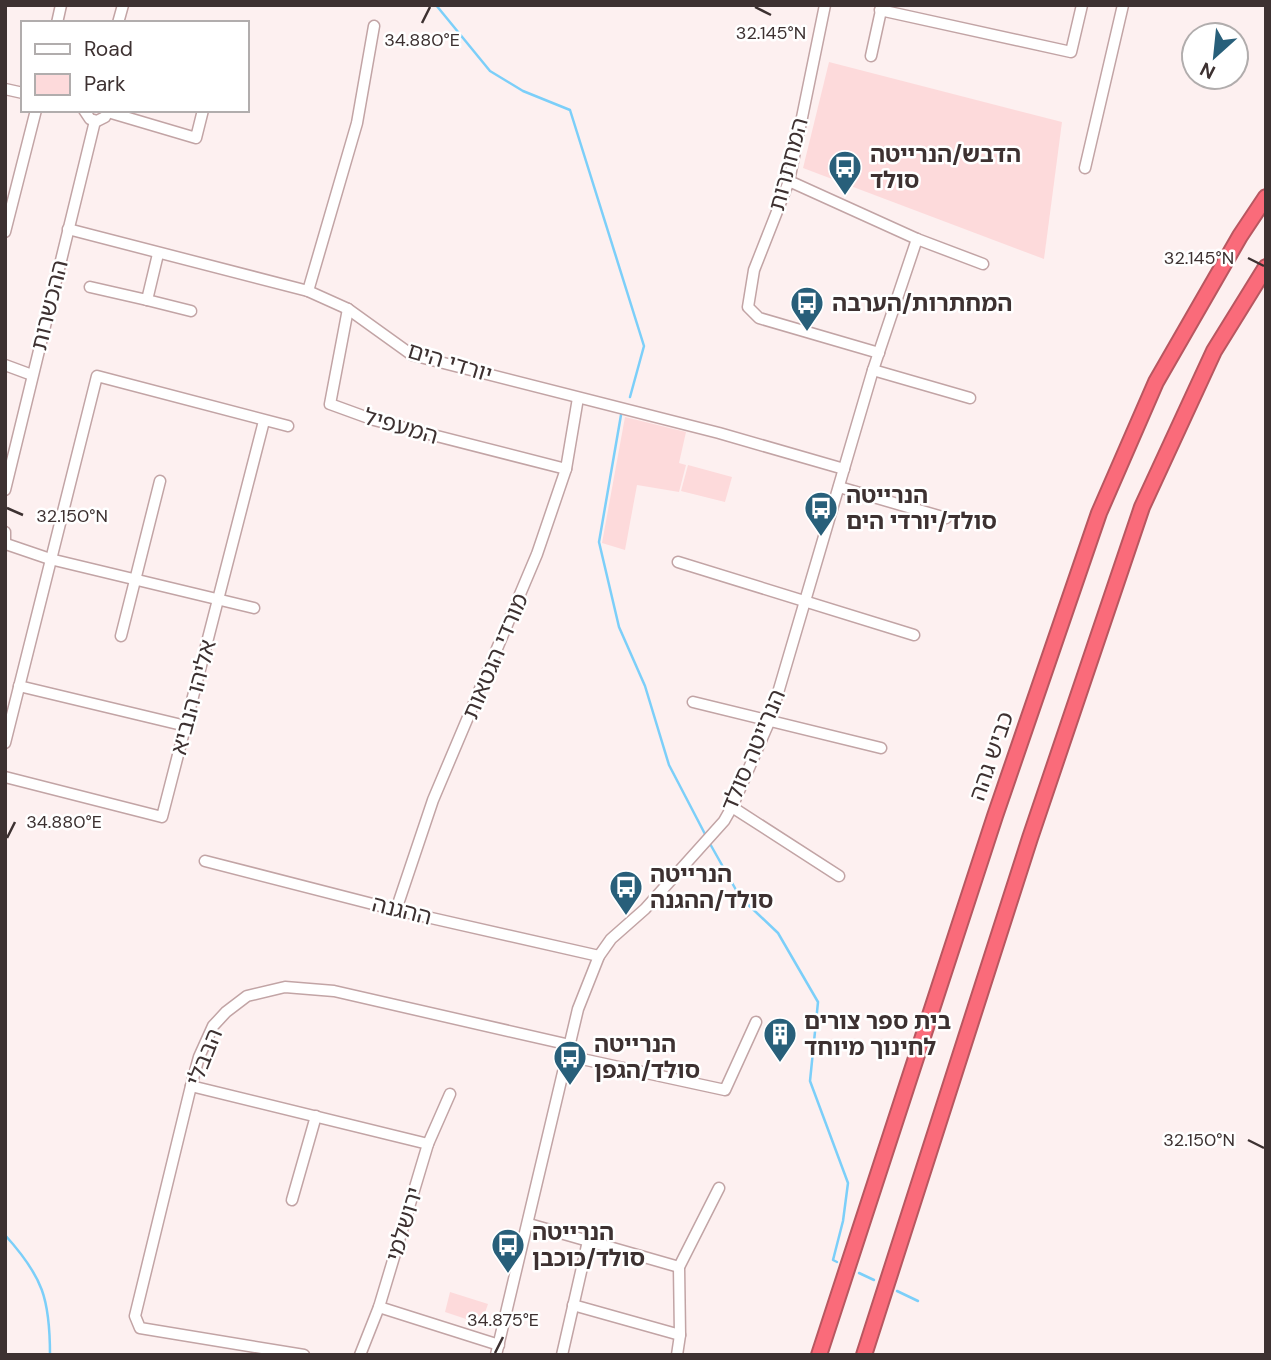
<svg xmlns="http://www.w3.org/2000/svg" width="1271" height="1360" font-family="'DM Sans','Noto Sans Hebrew',sans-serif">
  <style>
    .green { fill: #fddadb }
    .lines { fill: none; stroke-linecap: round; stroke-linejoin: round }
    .stream { stroke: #7ccff9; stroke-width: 2.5 }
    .minor-casing { stroke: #c2a4a5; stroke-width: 13 }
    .highway-casing { stroke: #b85760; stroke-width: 18 }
    .minor { stroke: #fff; stroke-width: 10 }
    .highway { stroke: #fa6b7a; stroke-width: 14 }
    .ticks { fill: none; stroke: #3d3131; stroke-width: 2.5 }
    .labels { text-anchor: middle; stroke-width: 5; stroke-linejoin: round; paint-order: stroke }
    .poi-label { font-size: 23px; font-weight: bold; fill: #3d3131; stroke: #fff; text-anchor: start }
    .street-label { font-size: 23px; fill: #3d3131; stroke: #fff }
    .ticks-label { font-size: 18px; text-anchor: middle; fill: #3d3131; stroke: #fff; stroke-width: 5; stroke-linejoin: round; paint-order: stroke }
  </style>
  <rect width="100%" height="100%" fill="#fdf0f0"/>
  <g class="green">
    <path d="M 829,62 L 1062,122 L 1044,259 L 803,168 Z"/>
    <path d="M 625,417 L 686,432 L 679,463 L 686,465 L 679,492 L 637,485 L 625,550 L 602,543 Z"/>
    <path d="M 688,465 L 732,477 L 725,502 L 681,491 Z"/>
    <path d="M 450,1292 L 488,1304 L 481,1324 L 445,1312 Z"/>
  </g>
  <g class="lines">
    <g class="stream">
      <path d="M 436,5 L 490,71 L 523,91 L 570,110 L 644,346 L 630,397"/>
      <path d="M 621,415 L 599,542 L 619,627 L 645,686 L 669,765 L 706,836"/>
      <path d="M 709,842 L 740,897 L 778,933 L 818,1002 L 810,1081 L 848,1183 L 843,1221 L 833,1260 L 837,1262"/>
      <path d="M 5,1235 C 43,1277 50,1299 50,1355"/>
      <path d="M 859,1273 L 874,1280"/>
      <path d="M 897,1291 L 918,1301"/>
    </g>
    <defs>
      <g id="minor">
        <path d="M 825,5 L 789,181 L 754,270 L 748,307 L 759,318 L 879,353"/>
        <path d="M 880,10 L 1071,52 L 1082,5"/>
        <path d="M 57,23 L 61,5"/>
        <path d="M 118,23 L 123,5"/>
        <path d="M 871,56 L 882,6"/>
        <path d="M 5,89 L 23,93"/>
        <path d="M 84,110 L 90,119 L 97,121 L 105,117 L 108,110"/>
        <path d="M 108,112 L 196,138 L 203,110"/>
        <path d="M 1085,168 L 1123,5"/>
        <path d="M 789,181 L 917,239 L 983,264"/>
        <path d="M 68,229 L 308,291 L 348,309 L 412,355 L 719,433 L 844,469"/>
        <path d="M 5,232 L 36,110"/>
        <path d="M 90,287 L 147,300 L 158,254"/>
        <path d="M 308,291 L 357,123 L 374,26"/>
        <path d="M 147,300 L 191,311"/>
        <path d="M 348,309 L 330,404 L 374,420 L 566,469"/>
        <path d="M 5,365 L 32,375"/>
        <path d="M 873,370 L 970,398"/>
        <path d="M 839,487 L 946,518"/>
        <path d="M 5,490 L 95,121"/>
        <path d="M 5,532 L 5,545"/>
        <path d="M 6,544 L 50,559 L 254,608"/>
        <path d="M 678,562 L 914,635"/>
        <path d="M 121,636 L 160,481"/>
        <path d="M 19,686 L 186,726"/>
        <path d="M 693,702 L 881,748"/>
        <path d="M 5,743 L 97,376 L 288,426"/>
        <path d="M 5,777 L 162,817 L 264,421"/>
        <path d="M 732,807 L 839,876"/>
        <path d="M 205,861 L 396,910 L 599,956"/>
        <path d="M 396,910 L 433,800 L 537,554 L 566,469 L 578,398"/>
        <path d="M 568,1056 L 725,1090 L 756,1022"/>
        <path d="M 191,1086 L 428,1144"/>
        <path d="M 292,1200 L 316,1116"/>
        <path d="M 529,1224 L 679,1267"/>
        <path d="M 573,1305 L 680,1335 L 679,1267 L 719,1188"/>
        <path d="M 379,1307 L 499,1345"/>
        <path d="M 304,1355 L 140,1328 L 135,1316 L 191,1086 L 199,1057 L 213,1026 L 226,1012 L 247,996 L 285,987 L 334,991 L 570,1045"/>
        <path d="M 360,1355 L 379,1307 L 428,1144 L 450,1094"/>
        <path d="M 496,1355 L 578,1009 L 599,956 L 611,939 L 645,909 L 724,821 L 732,807 L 770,720 L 873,370 L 917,239"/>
        <path d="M 562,1355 L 588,1241"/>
        <path d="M 677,1355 L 680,1335"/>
      </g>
      <g id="highway">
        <path d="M 819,1355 L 995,816 L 1099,513 L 1156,382 L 1240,236 L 1266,197"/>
        <path d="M 864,1355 L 1030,838 L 1142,507 L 1214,351 L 1266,267"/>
      </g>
    </defs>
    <use href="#minor" class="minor-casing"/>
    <use href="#highway" class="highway-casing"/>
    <use href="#minor" class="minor"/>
    <use href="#highway" class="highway"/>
  </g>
  <path class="ticks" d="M 755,7 L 771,15M 422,23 L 430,7M 1248,258 L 1264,266M 7,508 L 23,515M 7,838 L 15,822M 1248,1140 L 1264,1148M 495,1353 L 503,1337"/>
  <defs>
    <symbol id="bus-pin" viewBox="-11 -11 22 30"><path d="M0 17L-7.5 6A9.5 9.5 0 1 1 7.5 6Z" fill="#285f7a" stroke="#fff"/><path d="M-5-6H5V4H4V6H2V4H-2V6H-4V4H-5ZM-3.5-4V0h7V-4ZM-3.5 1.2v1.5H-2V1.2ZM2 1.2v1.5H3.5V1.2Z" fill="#fff"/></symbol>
    <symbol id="building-pin" viewBox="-11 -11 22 30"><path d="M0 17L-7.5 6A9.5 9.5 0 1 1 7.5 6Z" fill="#285f7a" stroke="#fff"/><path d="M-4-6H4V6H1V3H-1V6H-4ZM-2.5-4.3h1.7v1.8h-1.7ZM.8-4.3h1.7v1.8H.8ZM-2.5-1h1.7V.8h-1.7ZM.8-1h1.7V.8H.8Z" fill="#fff"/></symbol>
  </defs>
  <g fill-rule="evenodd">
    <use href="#bus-pin" x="826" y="148" width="38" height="52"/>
    <use href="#bus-pin" x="788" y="284" width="38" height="52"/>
    <use href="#bus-pin" x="802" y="489" width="38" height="52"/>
    <use href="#bus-pin" x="607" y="868" width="38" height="52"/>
    <use href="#building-pin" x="761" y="1015" width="38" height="52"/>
    <use href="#bus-pin" x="551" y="1038" width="38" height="52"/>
    <use href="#bus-pin" x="489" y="1226" width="38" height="52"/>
  </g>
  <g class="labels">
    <g class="poi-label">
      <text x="870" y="162">הדבש/הנרייטה<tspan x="870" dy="26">סולד</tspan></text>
      <text x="832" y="311">המחתרות/הערבה</text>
      <text x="846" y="503">הנרייטה<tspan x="846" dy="26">סולד/יורדי הים</tspan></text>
      <text x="650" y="882">הנרייטה<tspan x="650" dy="26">סולד/ההגנה</tspan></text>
      <text x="804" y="1029">בית ספר צורים<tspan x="804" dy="26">לחינוך מיוחד</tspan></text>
      <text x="594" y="1052">הנרייטה<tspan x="594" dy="26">סולד/הגפן</tspan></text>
      <text x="532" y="1240">הנרייטה<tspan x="532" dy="26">סולד/כוכבן</tspan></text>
    </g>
    <g class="street-label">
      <text transform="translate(788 164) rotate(-75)" y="8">המחתרות</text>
      <text transform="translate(49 305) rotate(-76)" y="8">ההכשרות</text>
      <text transform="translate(450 362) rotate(17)" y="8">יורדי הים</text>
      <text transform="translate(401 426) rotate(16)" y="8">המעפיל</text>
      <text transform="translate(495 656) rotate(-67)" y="8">מורדי הגטאות</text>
      <text transform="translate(193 697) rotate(-75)" y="8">אליהו הנביא</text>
      <text transform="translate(753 750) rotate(-67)" y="8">הנרייטה סולד</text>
      <text transform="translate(991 756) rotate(-71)" y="8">כביש גהה</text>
      <text transform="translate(402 910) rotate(14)" y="8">ההגנה</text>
      <text transform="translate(204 1057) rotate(-68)" y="8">הבבלי</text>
      <text transform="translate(404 1224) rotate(-73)" y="8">ירושלמי</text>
    </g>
  </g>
  <g class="ticks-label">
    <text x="771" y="39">32.145°N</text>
    <text x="422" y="46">34.880°E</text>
    <text x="1199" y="264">32.145°N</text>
    <text x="72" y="522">32.150°N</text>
    <text x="64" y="828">34.880°E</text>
    <text x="1199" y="1146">32.150°N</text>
    <text x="503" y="1326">34.875°E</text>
  </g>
  <rect width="1271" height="1360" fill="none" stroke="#3d3131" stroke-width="14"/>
  <rect x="21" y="21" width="228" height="91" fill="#ffffff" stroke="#b1adad" stroke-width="2"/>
  <rect x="35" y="44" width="35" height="10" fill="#ffffff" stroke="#b1adad" stroke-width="2"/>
  <text x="84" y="56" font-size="21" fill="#3d3131">Road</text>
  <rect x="35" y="74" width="35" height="21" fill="#fddadb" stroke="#b1adad" stroke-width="2"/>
  <text x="84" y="91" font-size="21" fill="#3d3131">Park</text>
  <g transform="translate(1215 56) rotate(207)"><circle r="33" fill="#ffffff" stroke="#b1adad" stroke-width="2"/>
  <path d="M0-5L12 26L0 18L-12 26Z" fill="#285f7a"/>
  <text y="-10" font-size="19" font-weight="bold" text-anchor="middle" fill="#3d3131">N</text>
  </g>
</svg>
